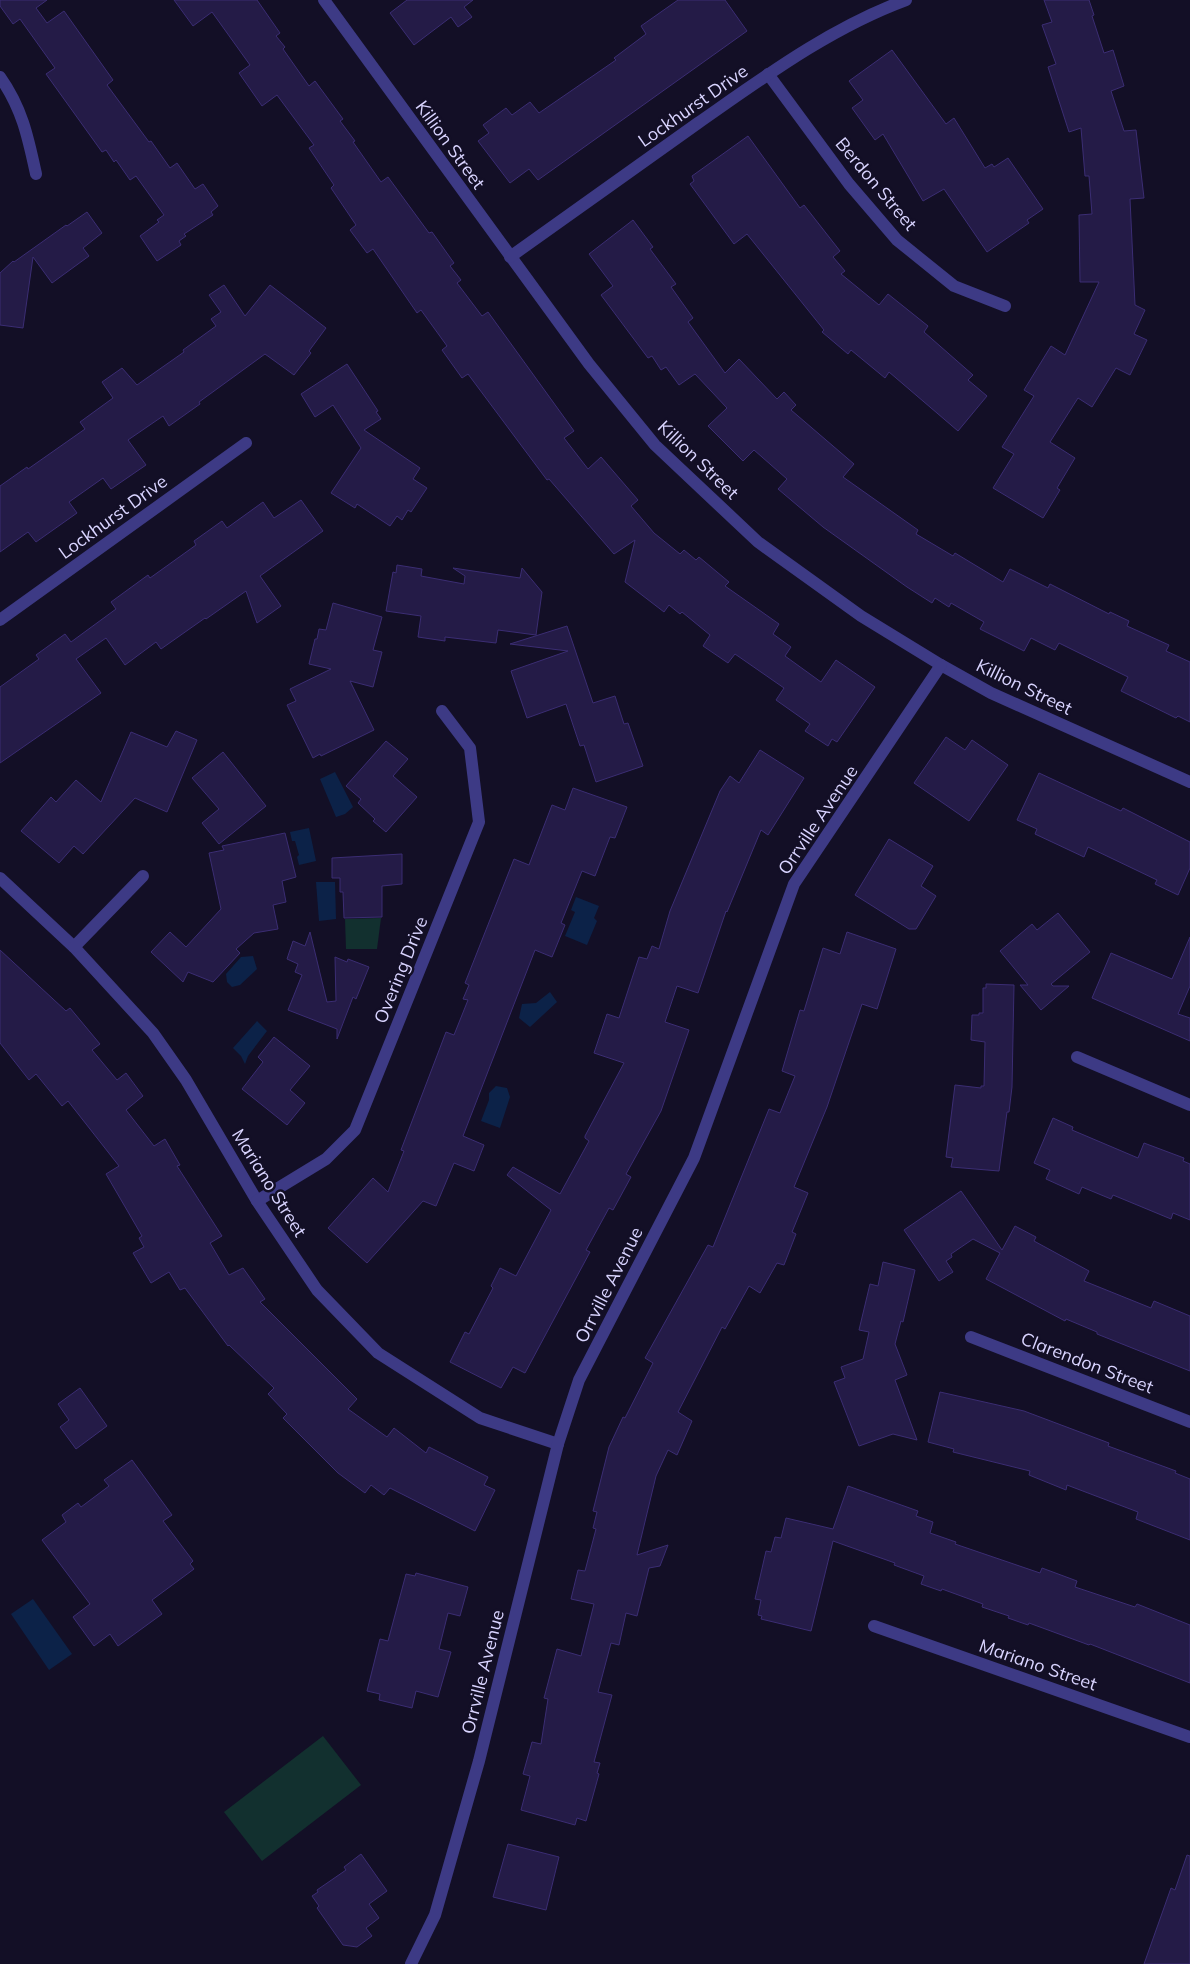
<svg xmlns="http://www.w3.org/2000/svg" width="1190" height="1964" font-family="Mulish,sans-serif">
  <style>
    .green { fill: #12302f }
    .water { fill: #0c2248 }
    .building { fill: #241b47; stroke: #3b2d73 }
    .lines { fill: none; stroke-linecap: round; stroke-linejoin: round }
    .minor { stroke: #3d3a85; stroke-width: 12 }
    .labels { text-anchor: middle; stroke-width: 5; stroke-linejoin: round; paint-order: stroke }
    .street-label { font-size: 18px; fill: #d9d4ff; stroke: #130f26 }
  </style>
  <rect width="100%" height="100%" fill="#130f26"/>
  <g class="green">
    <path d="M 381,918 L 377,949 L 346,949 L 345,919 Z"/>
    <path d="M 323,1736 L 361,1785 L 262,1861 L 224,1812 Z"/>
  </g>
  <g class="water">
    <path d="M 335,772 L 353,807 L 345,814 L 336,817 L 320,779 Z"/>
    <path d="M 309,828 L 316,861 L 299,865 L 297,857 L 299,855 L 295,841 L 292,841 L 290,832 Z"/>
    <path d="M 316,882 L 335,882 L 336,919 L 319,921 Z"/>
    <path d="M 576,897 L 599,906 L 594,918 L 597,921 L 587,945 L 565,936 L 575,912 L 571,910 Z"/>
    <path d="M 253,956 L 257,969 L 240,985 L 232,987 L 227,982 L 226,974 L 241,957 Z"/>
    <path d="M 550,992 L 557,1002 L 530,1027 L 519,1018 L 522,1004 L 536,1003 Z"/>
    <path d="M 257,1021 L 267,1031 L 248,1056 L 245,1064 L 241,1056 L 233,1048 Z"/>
    <path d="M 496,1086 L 507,1088 L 510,1097 L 500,1128 L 481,1121 L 489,1100 L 489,1093 Z"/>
    <path d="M 33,1599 L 72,1654 L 49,1670 L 11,1614 Z"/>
  </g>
  <g class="building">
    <path d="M 0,0 L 47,0 L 36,8 L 47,23 L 64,11 L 113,80 L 107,85 L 149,142 L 151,141 L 170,168 L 177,163 L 195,189 L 203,184 L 218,206 L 211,212 L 213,215 L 184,234 L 186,236 L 179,241 L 181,245 L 157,261 L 140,236 L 159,222 L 157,220 L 164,215 L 136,176 L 130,180 L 116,160 L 114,162 L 106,150 L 102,152 L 46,74 L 55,68 L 20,19 L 13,24 L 0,6 Z"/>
    <path d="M 174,0 L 257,0 L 280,33 L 276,36 L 285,47 L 283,49 L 309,86 L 315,81 L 343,119 L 340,121 L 355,141 L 353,142 L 381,182 L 388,177 L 429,233 L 432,232 L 454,263 L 450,266 L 461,280 L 457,283 L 482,316 L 488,312 L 574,431 L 564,438 L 588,469 L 601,457 L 638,500 L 631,506 L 654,533 L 680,554 L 684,550 L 696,560 L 699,557 L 729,582 L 725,586 L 779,624 L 773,634 L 791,647 L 785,656 L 821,682 L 836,660 L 875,687 L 837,742 L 832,739 L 828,746 L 805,731 L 810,724 L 776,700 L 784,688 L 735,654 L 728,663 L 703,646 L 710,635 L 682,612 L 680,614 L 669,605 L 664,612 L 625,582 L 635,540 L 614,554 L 549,479 L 547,480 L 468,374 L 462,378 L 442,350 L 447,346 L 421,310 L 417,313 L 373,249 L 367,253 L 350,230 L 356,225 L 331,188 L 334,185 L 309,148 L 314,145 L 277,95 L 262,106 L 239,73 L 250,65 L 212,12 L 193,26 Z"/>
    <path d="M 407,0 L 473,0 L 464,7 L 472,17 L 458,27 L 451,17 L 414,45 L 390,13 Z"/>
    <path d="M 678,0 L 725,0 L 747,31 L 538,180 L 529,169 L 510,183 L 478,141 L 489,133 L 483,125 L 506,108 L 512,115 L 530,102 L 539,113 L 616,60 L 614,58 L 646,34 L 641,26 Z"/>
    <path d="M 1044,0 L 1089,0 L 1094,15 L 1092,16 L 1104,53 L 1113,50 L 1124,86 L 1111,91 L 1124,131 L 1136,130 L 1144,198 L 1130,199 L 1135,305 L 1145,310 L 1134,334 L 1147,340 L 1130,375 L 1116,368 L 1092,407 L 1078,398 L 1050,442 L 1075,458 L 1057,488 L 1060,490 L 1043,518 L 993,488 L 1014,454 L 1002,447 L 1034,396 L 1024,390 L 1051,346 L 1065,355 L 1099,282 L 1080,282 L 1079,215 L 1092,214 L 1089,176 L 1085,176 L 1081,128 L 1069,132 L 1048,67 L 1056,64 L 1042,25 L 1052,22 Z"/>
    <path d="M 892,50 L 946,124 L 954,118 L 985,168 L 992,164 L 994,167 L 1008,158 L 1043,209 L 1027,220 L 1029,223 L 987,252 L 944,189 L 923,201 L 883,134 L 875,140 L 852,108 L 863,100 L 849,81 Z"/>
    <path d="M 748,136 L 800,208 L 804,205 L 840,251 L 833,257 L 845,271 L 841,274 L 879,305 L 888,294 L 928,326 L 924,332 L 973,375 L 968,380 L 987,396 L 958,431 L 889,372 L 885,378 L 851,350 L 848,354 L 822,332 L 824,330 L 747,234 L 734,244 L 690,184 L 694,181 L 692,176 Z"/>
    <path d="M 87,212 L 102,233 L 83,248 L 89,256 L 52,283 L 33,257 L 23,328 L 0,325 L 0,273 L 13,261 L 14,262 L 66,225 L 67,226 Z"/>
    <path d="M 633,220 L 653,247 L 650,249 L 676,284 L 671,287 L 693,318 L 688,322 L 725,373 L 739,359 L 777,399 L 784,392 L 796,405 L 791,410 L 854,464 L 843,477 L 918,530 L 916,534 L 953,556 L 955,553 L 1003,582 L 1010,569 L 1048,588 L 1050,584 L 1109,614 L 1110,612 L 1129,621 L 1127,626 L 1169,645 L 1166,651 L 1190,662 L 1190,722 L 1178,716 L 1176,718 L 1121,691 L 1128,677 L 1059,643 L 1055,650 L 1031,638 L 1024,651 L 980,629 L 984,622 L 951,603 L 949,607 L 935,598 L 932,603 L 907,587 L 823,527 L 778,489 L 787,479 L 754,450 L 743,461 L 708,426 L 727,408 L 695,374 L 679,385 L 666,367 L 661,370 L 652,356 L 648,358 L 601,295 L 613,286 L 589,254 Z"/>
    <path d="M 224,285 L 245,316 L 270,285 L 326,328 L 309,351 L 311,353 L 294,375 L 265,354 L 199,402 L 200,404 L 169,426 L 163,416 L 128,440 L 146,465 L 111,489 L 103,478 L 69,502 L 77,513 L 36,542 L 28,532 L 0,552 L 0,486 L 27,467 L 28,469 L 85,429 L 80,422 L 113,398 L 102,382 L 122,368 L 137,385 L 184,352 L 183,350 L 216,326 L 211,319 L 221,312 L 209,295 Z"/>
    <path d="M 347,364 L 378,411 L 376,412 L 381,419 L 364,430 L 420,468 L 413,479 L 427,488 L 411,512 L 408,510 L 402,520 L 397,516 L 390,526 L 357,504 L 355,508 L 331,493 L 361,448 L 333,405 L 315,417 L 301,394 Z"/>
    <path d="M 301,500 L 323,531 L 260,576 L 281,606 L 257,623 L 246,591 L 206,619 L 205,618 L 161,649 L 156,642 L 125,665 L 106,638 L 76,659 L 101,693 L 0,763 L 0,687 L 39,659 L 36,655 L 65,634 L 71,642 L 116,609 L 111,602 L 148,575 L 150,578 L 196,545 L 194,541 L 222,521 L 227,528 L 263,502 L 274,518 Z"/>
    <path d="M 397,565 L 422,569 L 421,576 L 464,584 L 465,576 L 453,568 L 520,578 L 522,568 L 542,592 L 536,635 L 498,630 L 496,643 L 445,637 L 445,641 L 418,637 L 421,616 L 386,611 L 393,572 L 396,573 Z"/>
    <path d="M 333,603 L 382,617 L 373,650 L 382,652 L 373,687 L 350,681 L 374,730 L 321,756 L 320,754 L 313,758 L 287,705 L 296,701 L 290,689 L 331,669 L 309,664 L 315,639 L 317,639 L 319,629 L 326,630 Z"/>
    <path d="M 567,626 L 593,703 L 615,696 L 624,724 L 628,723 L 643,766 L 596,782 L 584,745 L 580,746 L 566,704 L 527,718 L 511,671 L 568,651 L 510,644 Z"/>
    <path d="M 176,731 L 197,740 L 167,812 L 135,798 L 83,854 L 74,846 L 59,863 L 21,831 L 51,797 L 56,802 L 76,780 L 101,802 L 131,732 L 167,747 Z"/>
    <path d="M 946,737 L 965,750 L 972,740 L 1008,765 L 969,821 L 914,783 Z"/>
    <path d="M 386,741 L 408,759 L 393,776 L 417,797 L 386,832 L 373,821 L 375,819 L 358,803 L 361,799 L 346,786 Z"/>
    <path d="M 760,750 L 804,778 L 768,835 L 761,830 L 727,912 L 726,911 L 698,993 L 677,986 L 665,1022 L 689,1030 L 661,1111 L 626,1174 L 631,1177 L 613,1210 L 609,1208 L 586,1250 L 590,1252 L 525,1373 L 513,1367 L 501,1388 L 450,1362 L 465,1332 L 469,1334 L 493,1288 L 491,1286 L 500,1268 L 516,1276 L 551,1210 L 507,1175 L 513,1167 L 560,1194 L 589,1141 L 585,1138 L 585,1136 L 624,1063 L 594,1053 L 607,1014 L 619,1018 L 639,957 L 647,959 L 652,946 L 659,949 L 670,911 L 720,791 L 730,776 L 739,783 Z"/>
    <path d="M 223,752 L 266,806 L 219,844 L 202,823 L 219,809 L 192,778 Z"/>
    <path d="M 1039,773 L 1121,811 L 1123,808 L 1190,842 L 1190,868 L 1178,895 L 1155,884 L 1157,880 L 1088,847 L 1084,857 L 1035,834 L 1037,829 L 1017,820 Z"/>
    <path d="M 573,788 L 627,807 L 615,838 L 610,837 L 595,876 L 582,871 L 561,923 L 565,925 L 552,957 L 535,950 L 463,1136 L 484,1145 L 474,1171 L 454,1163 L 436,1206 L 423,1201 L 367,1263 L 328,1228 L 373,1178 L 388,1192 L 404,1151 L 401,1150 L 446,1032 L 454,1035 L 468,1000 L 463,999 L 469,985 L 465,983 L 514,859 L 529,865 L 552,805 L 565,810 Z"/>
    <path d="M 285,833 L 296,877 L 282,881 L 286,902 L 273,905 L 278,929 L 254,933 L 236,949 L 240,953 L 213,982 L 188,972 L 183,982 L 151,952 L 170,932 L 186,947 L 221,909 L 209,853 L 224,850 L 222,846 Z"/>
    <path d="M 889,839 L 933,866 L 921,886 L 936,896 L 916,929 L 909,929 L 855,895 Z"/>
    <path d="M 402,854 L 402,884 L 382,886 L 382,917 L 344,918 L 343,892 L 340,892 L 340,878 L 332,878 L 332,858 Z"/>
    <path d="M 1058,913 L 1090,952 L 1051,984 L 1053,986 L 1069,986 L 1041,1010 L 1020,985 L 1028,985 L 1000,951 L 1032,924 L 1037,930 Z"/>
    <path d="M 310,932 L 327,1002 L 336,1001 L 335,957 L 347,962 L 348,959 L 369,967 L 356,999 L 353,997 L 337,1039 L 337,1029 L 288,1010 L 302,975 L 295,972 L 298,964 L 287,959 L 293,941 L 305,946 Z"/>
    <path d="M 847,932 L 896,949 L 877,1009 L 862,1004 L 827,1107 L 794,1187 L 808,1193 L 792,1232 L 796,1234 L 784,1265 L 777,1263 L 760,1293 L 749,1286 L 725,1329 L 722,1327 L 678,1412 L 692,1421 L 677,1455 L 668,1450 L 656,1476 L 637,1555 L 668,1545 L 660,1566 L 649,1568 L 637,1616 L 626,1613 L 619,1645 L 611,1643 L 598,1692 L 612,1695 L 594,1762 L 600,1763 L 597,1773 L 599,1774 L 586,1821 L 577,1818 L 575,1825 L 521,1810 L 530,1776 L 523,1774 L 532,1742 L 541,1744 L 548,1699 L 544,1698 L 557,1649 L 581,1656 L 594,1604 L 571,1599 L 578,1570 L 585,1571 L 596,1529 L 593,1528 L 597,1512 L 593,1511 L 609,1447 L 623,1417 L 625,1418 L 653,1363 L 645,1358 L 708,1245 L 713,1247 L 769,1109 L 780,1113 L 795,1076 L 782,1071 L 800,1010 L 804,1011 L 823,948 L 840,954 Z"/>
    <path d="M 1190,937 L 1190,986 L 1178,1014 L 1190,1018 L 1190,1041 L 1092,998 L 1111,953 L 1172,979 Z"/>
    <path d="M 0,950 L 66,1011 L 70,1008 L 100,1044 L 92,1050 L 117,1080 L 126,1073 L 143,1096 L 126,1110 L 154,1146 L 165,1139 L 180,1165 L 177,1166 L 222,1236 L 210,1243 L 229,1275 L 243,1268 L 265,1299 L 260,1302 L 357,1399 L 348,1409 L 387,1437 L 394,1428 L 426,1453 L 429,1447 L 488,1477 L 484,1485 L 495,1490 L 475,1531 L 390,1488 L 384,1495 L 371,1485 L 365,1493 L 338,1473 L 283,1418 L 287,1414 L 268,1394 L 274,1388 L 229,1345 L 228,1346 L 185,1288 L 180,1290 L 169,1272 L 151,1283 L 133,1253 L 144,1247 L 139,1238 L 142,1236 L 106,1174 L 119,1166 L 68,1101 L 62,1106 L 36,1074 L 29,1080 L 0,1043 Z"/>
    <path d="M 986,984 L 1014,985 L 1012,1087 L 1009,1112 L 1007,1112 L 999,1171 L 951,1167 L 953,1158 L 946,1157 L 955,1085 L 981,1088 L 981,1086 L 984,1086 L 985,1042 L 971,1040 L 972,1015 L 979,1015 L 979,1013 L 983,1013 L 983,988 L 986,988 Z"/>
    <path d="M 274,1037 L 310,1066 L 290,1090 L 305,1103 L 287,1125 L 242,1089 L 263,1062 L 258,1057 Z"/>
    <path d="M 1053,1118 L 1073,1127 L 1072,1130 L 1138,1158 L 1144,1143 L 1184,1158 L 1183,1161 L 1190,1164 L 1190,1220 L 1173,1213 L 1171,1219 L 1113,1195 L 1111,1199 L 1082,1187 L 1079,1194 L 1046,1179 L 1050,1170 L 1034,1163 Z"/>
    <path d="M 961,1191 L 1002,1250 L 1015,1226 L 1036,1237 L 1034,1241 L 1089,1271 L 1084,1281 L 1151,1308 L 1154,1301 L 1190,1316 L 1190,1371 L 1097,1334 L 1097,1332 L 1066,1319 L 1065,1321 L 986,1279 L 1000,1253 L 973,1239 L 951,1254 L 952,1257 L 946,1261 L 953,1272 L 939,1281 L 904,1230 Z"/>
    <path d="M 883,1262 L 915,1270 L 903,1322 L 901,1321 L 895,1344 L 907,1375 L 895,1380 L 917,1440 L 893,1434 L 859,1446 L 834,1382 L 845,1378 L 841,1367 L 863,1359 L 869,1332 L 859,1330 L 870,1284 L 878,1286 Z"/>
    <path d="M 80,1388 L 107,1426 L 76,1449 L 60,1427 L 69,1420 L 58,1404 Z"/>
    <path d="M 940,1392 L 1024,1411 L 1109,1443 L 1108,1446 L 1176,1471 L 1175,1473 L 1190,1479 L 1190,1540 L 1136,1519 L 1138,1512 L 1067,1485 L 1066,1490 L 1029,1475 L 1030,1471 L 953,1452 L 954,1449 L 928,1442 Z"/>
    <path d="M 132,1460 L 172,1515 L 163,1521 L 193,1561 L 190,1564 L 194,1569 L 152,1600 L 162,1614 L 118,1646 L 110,1634 L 94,1646 L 73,1617 L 90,1604 L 42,1540 L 66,1522 L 62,1515 L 78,1503 L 81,1507 L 109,1486 L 104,1480 Z"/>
    <path d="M 848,1486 L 918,1511 L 916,1516 L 933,1522 L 930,1533 L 956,1542 L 955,1544 L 1040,1573 L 1042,1568 L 1077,1581 L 1075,1587 L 1135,1607 L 1137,1604 L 1190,1625 L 1190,1683 L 1090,1644 L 1089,1645 L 1029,1623 L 1028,1625 L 1008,1618 L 1009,1616 L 982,1607 L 983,1604 L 942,1589 L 941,1591 L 921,1584 L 924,1576 L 894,1565 L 895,1563 L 833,1541 L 811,1631 L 761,1619 L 762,1616 L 758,1615 L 761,1600 L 755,1599 L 766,1551 L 771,1552 L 775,1537 L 781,1538 L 786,1518 L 833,1529 Z"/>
    <path d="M 416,1573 L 468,1587 L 460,1616 L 448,1613 L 439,1649 L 451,1652 L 438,1697 L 416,1691 L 412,1708 L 379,1700 L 380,1694 L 367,1691 L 380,1639 L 388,1641 L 406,1574 L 415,1576 Z"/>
    <path d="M 508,1844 L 559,1857 L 546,1910 L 493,1897 Z"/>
    <path d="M 361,1854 L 387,1891 L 369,1904 L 379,1918 L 366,1928 L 372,1936 L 357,1947 L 343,1945 L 317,1908 L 319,1906 L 312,1896 L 318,1892 L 317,1890 L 346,1870 L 344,1867 Z"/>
    <path d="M 1187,1855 L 1190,1856 L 1190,1964 L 1144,1964 L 1171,1888 L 1175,1890 Z"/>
  </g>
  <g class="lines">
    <g class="minor">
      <path d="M 324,0 L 589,364 L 655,445 L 758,542 L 861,616 L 941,665 L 991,693 L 1190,782"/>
      <path d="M 768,74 L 849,184 L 897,240 L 954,286 L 1005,306"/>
      <path d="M 0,77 C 22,108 28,137 36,174"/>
      <path d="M 510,257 C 573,212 635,168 698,123 C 764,77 830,28 906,0"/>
      <path d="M 0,620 L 246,443"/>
      <path d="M 0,878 L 74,947 L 153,1033 L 186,1080 L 257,1201 L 317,1290 L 378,1353 L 480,1418 L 558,1444"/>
      <path d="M 74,947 L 143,876"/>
      <path d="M 1077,1057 L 1190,1105"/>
      <path d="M 257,1201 L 326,1159 L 355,1130 L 479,822 L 470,748 L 442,711"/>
      <path d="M 971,1337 L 1190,1422"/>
      <path d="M 874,1626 L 1190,1737"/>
      <path d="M 411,1964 L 435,1915 L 479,1761 L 558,1444 L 579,1380 L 694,1158 L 794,884 L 941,665"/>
    </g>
  </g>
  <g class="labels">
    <g class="street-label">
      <text transform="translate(693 106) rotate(-35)" y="6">Lockhurst Drive</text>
      <text transform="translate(450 145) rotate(54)" y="6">Killion Street</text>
      <text transform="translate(876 184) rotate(50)" y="6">Berdon Street</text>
      <text transform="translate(698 460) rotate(44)" y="6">Killion Street</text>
      <text transform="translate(113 517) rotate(-36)" y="6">Lockhurst Drive</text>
      <text transform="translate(1024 687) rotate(26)" y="6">Killion Street</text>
      <text transform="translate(818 820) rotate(-56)" y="6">Orrville Avenue</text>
      <text transform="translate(401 970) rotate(-68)" y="6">Overing Drive</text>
      <text transform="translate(269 1183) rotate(58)" y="6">Mariano Street</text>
      <text transform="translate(609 1285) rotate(-63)" y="6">Orrville Avenue</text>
      <text transform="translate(1087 1363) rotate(21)" y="6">Clarendon Street</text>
      <text transform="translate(1038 1665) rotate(19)" y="6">Mariano Street</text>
      <text transform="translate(483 1672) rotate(-76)" y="6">Orrville Avenue</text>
    </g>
  </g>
</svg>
